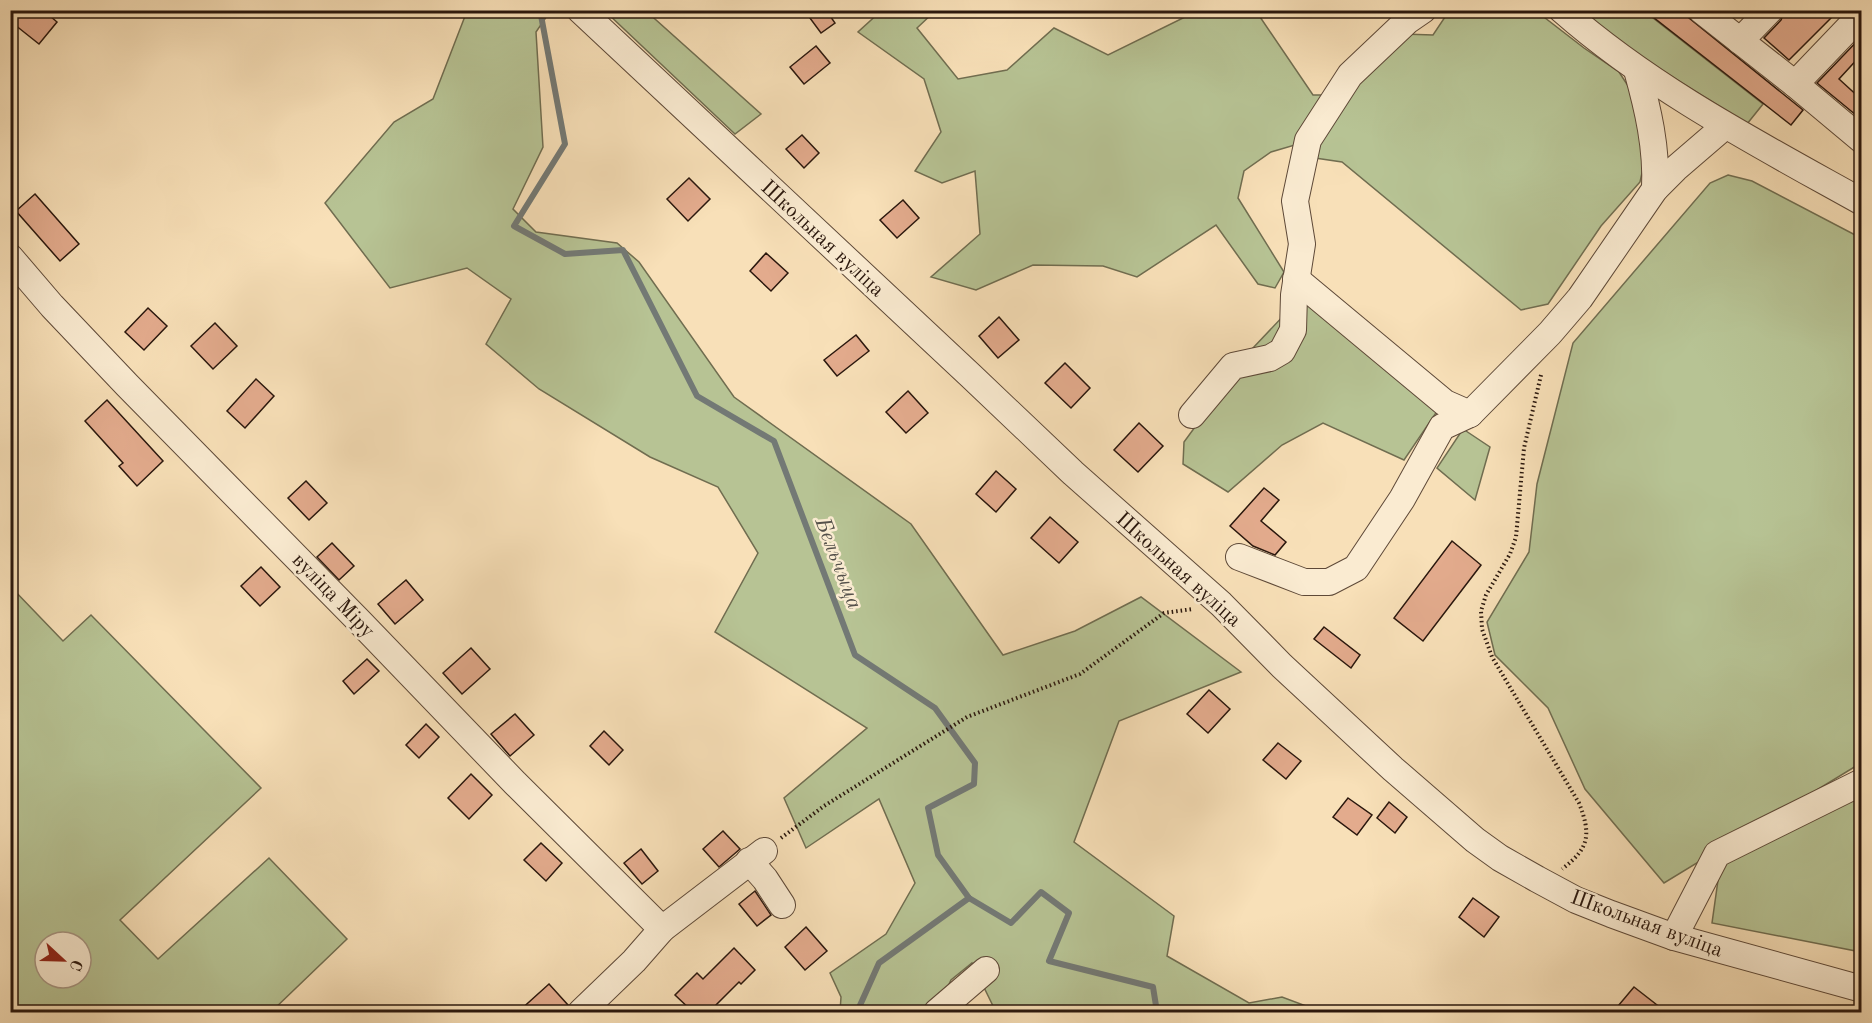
<svg xmlns="http://www.w3.org/2000/svg" width="1872" height="1023" font-family="'Old Standard TT',serif">
  <style>
    .green { fill: #b7c394; stroke: #706d50; stroke-width: 1.5; fill-rule: evenodd }
    .lines { fill: none; stroke-linecap: round; stroke-linejoin: round }
    .stream { stroke: #737975; stroke-width: 6 }
    .building { fill: #e3ab8d; stroke: #2a170d; stroke-width: 1.5 }
    .minor-casing { stroke: #5e4938; stroke-width: 28 }
    .path { stroke: #2a170d; stroke-width: 4; stroke-dasharray: 1.5 3; stroke-linecap: butt }
    .minor { stroke: #faebd1; stroke-width: 26 }
    .labels { text-anchor: middle; stroke-width: 5; stroke-linejoin: round; paint-order: stroke }
    .street-label { font-size: 21px; fill: #2a170d; stroke: #faebd1 }
    .water-label { font-size: 22px; font-style: italic; fill: #54504a; stroke: #faebd1 }
  </style>
  <rect width="100%" height="100%" fill="#f8e0b8"/>
  <filter id="stains"><feTurbulence type="fractalNoise" baseFrequency=".00333" numOctaves="4"/><feColorMatrix values="0 0 0 0 .2 0 0 0 0 .09 0 0 0 0 .02 0 0 0 .5 -.17"/></filter>
  <radialGradient id="worn" r=".72"><stop offset=".6" stop-color="#630" stop-opacity="0"/><stop offset="1" stop-color="#630" stop-opacity=".3"/></radialGradient>
  <g class="green">
    <path d="M 467,11 L 546,11 L 549,13 L 536,32 L 543,147 L 513,209 L 536,232 L 617,243 L 639,262 L 734,397 L 911,524 L 1003,655 L 1075,631 L 1141,597 L 1241,672 L 1119,721 L 1074,842 L 1174,916 L 1167,956 L 1249,1003 L 1282,997 L 1322,1012 L 996,1012 L 972,963 L 951,980 L 936,1012 L 840,1012 L 841,997 L 830,973 L 886,934 L 915,883 L 879,799 L 806,848 L 784,798 L 867,728 L 715,632 L 758,553 L 718,487 L 650,457 L 539,389 L 486,344 L 511,299 L 467,268 L 390,288 L 325,203 L 394,122 L 433,99 Z"/>
    <path d="M 605,11 L 646,11 L 761,114 L 735,134 Z"/>
    <path d="M 881,11 L 935,11 L 917,28 L 958,79 L 1007,70 L 1054,28 L 1108,55 L 1187,16 L 1217,11 L 1256,11 L 1313,95 L 1343,95 L 1403,34 L 1433,35 L 1449,11 L 1536,11 L 1584,48 L 1619,72 L 1638,101 L 1646,155 L 1640,182 L 1601,226 L 1548,304 L 1521,310 L 1342,162 L 1315,158 L 1298,144 L 1271,152 L 1244,171 L 1238,198 L 1284,272 L 1275,288 L 1258,284 L 1216,225 L 1137,277 L 1103,266 L 1033,265 L 976,290 L 931,277 L 980,234 L 975,171 L 942,183 L 915,171 L 941,132 L 924,79 L 858,32 Z"/>
    <path d="M 1581,11 L 1644,11 L 1763,104 L 1747,124 C 1691,88 1632,54 1581,11 Z"/>
    <path d="M 1728,175 L 1752,181 L 1861,238 L 1862,658 L 1860,660 L 1862,664 L 1861,763 L 1664,883 L 1585,789 L 1548,708 L 1495,655 L 1487,622 L 1529,552 L 1537,484 L 1573,343 L 1710,183 Z"/>
    <path d="M 1305,293 L 1440,407 L 1404,460 L 1323,423 L 1282,445 L 1228,492 L 1183,464 L 1184,442 L 1252,349 Z"/>
    <path d="M 1463,429 L 1490,447 L 1475,500 L 1437,468 Z"/>
    <path d="M 11,587 L 63,641 L 91,615 L 261,788 L 120,920 L 158,959 L 269,858 L 347,939 L 271,1012 L 11,1012 ZM 45,942 L 81,942 L 81,978 L 45,978 Z"/>
    <path d="M 1861,797 L 1861,952 L 1712,923 L 1721,859 Z"/>
  </g>
  <g class="lines">
    <g class="stream">
      <path d="M 540,10 L 565,144 L 514,226 L 565,254 L 623,250 L 697,396 L 774,441 L 855,655 L 935,708 L 975,763 L 974,784 L 928,808 L 938,855 L 969,898 L 1011,923 L 1041,892 L 1069,913 L 1049,961 L 1153,987 L 1157,1012"/>
      <path d="M 857,1012 L 879,963 L 969,898"/>
    </g>
  </g>
  <g class="building">
    <path d="M 17,10 L 43,10 L 57,22 L 39,44 L 10,21 L 10,18 Z"/>
    <path d="M 804,10 L 826,10 L 835,23 L 821,33 Z"/>
    <path d="M 1644,10 L 1679,10 L 1803,110 L 1791,125 Z"/>
    <path d="M 1785,10 L 1839,10 L 1789,60 L 1764,38 L 1781,20 Z"/>
    <path d="M 1862,36 L 1862,54 L 1839,79 L 1862,100 L 1862,120 L 1817,83 Z"/>
    <path d="M 816,46 L 830,63 L 804,84 L 790,67 Z"/>
    <path d="M 802,135 L 819,153 L 804,168 L 786,149 Z"/>
    <path d="M 689,178 L 710,199 L 688,221 L 667,199 Z"/>
    <path d="M 35,194 L 79,244 L 60,261 L 16,211 Z"/>
    <path d="M 903,200 L 919,218 L 897,238 L 880,220 Z"/>
    <path d="M 766,253 L 788,273 L 771,291 L 750,271 Z"/>
    <path d="M 148,308 L 167,326 L 144,350 L 125,332 Z"/>
    <path d="M 999,317 L 1019,340 L 998,358 L 979,336 Z"/>
    <path d="M 215,323 L 237,346 L 213,369 L 191,346 Z"/>
    <path d="M 856,335 L 869,351 L 837,376 L 824,360 Z"/>
    <path d="M 1065,363 L 1090,388 L 1071,408 L 1045,383 Z"/>
    <path d="M 256,379 L 274,396 L 245,428 L 227,411 Z"/>
    <path d="M 908,391 L 928,413 L 906,433 L 886,412 Z"/>
    <path d="M 107,400 L 163,461 L 137,486 L 119,466 L 123,463 L 85,421 Z"/>
    <path d="M 1139,423 L 1163,446 L 1138,472 L 1114,450 Z"/>
    <path d="M 996,471 L 1016,489 L 996,512 L 976,494 Z"/>
    <path d="M 306,481 L 327,503 L 309,520 L 288,498 Z"/>
    <path d="M 1264,488 L 1279,500 L 1261,521 L 1286,542 L 1275,555 L 1253,546 L 1230,526 Z"/>
    <path d="M 1050,517 L 1078,542 L 1059,563 L 1031,538 Z"/>
    <path d="M 1452,541 L 1481,565 L 1423,641 L 1394,618 Z"/>
    <path d="M 332,543 L 354,566 L 339,580 L 317,557 Z"/>
    <path d="M 261,567 L 280,587 L 260,606 L 241,586 Z"/>
    <path d="M 406,580 L 423,600 L 395,624 L 378,604 Z"/>
    <path d="M 1324,627 L 1360,655 L 1351,668 L 1314,639 Z"/>
    <path d="M 471,648 L 490,669 L 462,694 L 443,673 Z"/>
    <path d="M 367,659 L 379,671 L 354,694 L 343,681 Z"/>
    <path d="M 1209,690 L 1230,709 L 1208,733 L 1187,714 Z"/>
    <path d="M 515,714 L 534,735 L 510,756 L 491,734 Z"/>
    <path d="M 426,724 L 439,737 L 419,758 L 406,745 Z"/>
    <path d="M 604,731 L 623,750 L 609,765 L 590,746 Z"/>
    <path d="M 1278,743 L 1301,761 L 1286,779 L 1263,760 Z"/>
    <path d="M 471,774 L 492,795 L 469,819 L 448,798 Z"/>
    <path d="M 1348,798 L 1372,815 L 1357,835 L 1333,817 Z"/>
    <path d="M 1389,802 L 1407,817 L 1395,833 L 1377,818 Z"/>
    <path d="M 723,831 L 740,849 L 719,867 L 703,849 Z"/>
    <path d="M 541,843 L 562,863 L 546,881 L 524,860 Z"/>
    <path d="M 641,849 L 658,871 L 642,884 L 624,863 Z"/>
    <path d="M 755,891 L 771,915 L 757,926 L 739,904 Z"/>
    <path d="M 1473,898 L 1499,917 L 1484,937 L 1459,917 Z"/>
    <path d="M 806,927 L 827,951 L 805,970 L 785,947 Z"/>
    <path d="M 734,948 L 755,970 L 741,984 L 739,982 L 716,1005 L 724,1012 L 693,1012 L 675,995 L 697,973 L 703,979 Z"/>
    <path d="M 549,984 L 568,1005 L 566,1012 L 518,1012 Z"/>
    <path d="M 1634,987 L 1666,1012 L 1613,1012 Z"/>
  </g>
  <g class="lines">
    <defs>
      <g id="minor">
        <path d="M 580,10 L 971,376 L 1073,473 L 1221,604 L 1282,666 L 1393,769 L 1475,840 L 1500,858 L 1537,879 L 1576,900 L 1611,914 L 1674,937 L 1862,989"/>
        <path d="M 1562,10 C 1652,89 1758,144 1862,202"/>
        <path d="M 1701,10 L 1795,84 L 1862,140"/>
        <path d="M 1740,41 L 1770,10"/>
        <path d="M 1637,70 C 1648,109 1657,148 1655,189"/>
        <path d="M 1795,84 L 1862,14"/>
        <path d="M 10,257 L 52,306 L 127,385 L 360,622 L 515,783 L 662,929"/>
        <path d="M 1296,279 L 1445,403 L 1470,414 L 1550,333 L 1580,298 L 1655,189 L 1675,169 L 1725,126"/>
        <path d="M 1192,415 L 1233,366 L 1270,358 L 1282,351 L 1293,330 L 1294,295 L 1302,244 L 1295,201 L 1308,140 L 1350,75 L 1407,21 L 1423,10"/>
        <path d="M 1239,557 L 1304,582 L 1329,582 L 1356,568 L 1402,499 L 1442,427 L 1470,414"/>
        <path d="M 749,861 L 765,879 L 782,905"/>
        <path d="M 1674,937 L 1717,854 L 1862,782"/>
        <path d="M 581,1012 L 634,961 L 662,929 L 764,851"/>
        <path d="M 937,1012 L 986,970"/>
      </g>
    </defs>
    <use href="#minor" class="minor-casing"/>
    <g class="path">
      <path d="M 1541,375 L 1524,448 L 1516,537 L 1510,554 L 1486,595 L 1481,611 L 1482,629 L 1492,657 L 1579,803 C 1591,834 1590,848 1562,869"/>
      <path d="M 781,838 L 824,806 L 967,717 L 1080,674 L 1164,613 L 1193,609"/>
    </g>
    <use href="#minor" class="minor"/>
  </g>
  <g class="labels">
    <g class="street-label">
      <text transform="translate(823 238) rotate(43)" y="7">Школьная вуліца</text>
      <text transform="translate(1179 569) rotate(42)" y="7">Школьная вуліца</text>
      <text transform="translate(334 595) rotate(46)" y="7">вуліца Міру</text>
      <text transform="translate(1647 923) rotate(20)" y="7">Школьная вуліца</text>
    </g>
    <g class="water-label">
      <text transform="translate(840 563) rotate(69)" y="8">Бельчыца</text>
    </g>
  </g>
  <rect width="1872" height="1023" fill="none" stroke="#f8e0b8" stroke-width="36"/>
  <rect x="12" y="12" width="1848" height="999" fill="none" stroke="#2a170d" stroke-width="3"/>
  <rect x="18" y="18" width="1836" height="987" fill="none" stroke="#2a170d" stroke-width="1.5"/>
  <g transform="translate(63 960) rotate(112)"><circle r="28" fill="#faebd1" stroke="#a79683" stroke-width="1.5"/>
  <path d="M0-4.5L10 22L0 15L-10 22Z" fill="#8f2418"/>
  <text y="-9" font-size="16" font-weight="bold" text-anchor="middle" fill="#2a170d">С</text>
  </g>
  <rect width="100%" height="100%" filter="url(#stains)"/>
  <rect width="100%" height="100%" fill="url(#worn)"/>
</svg>
